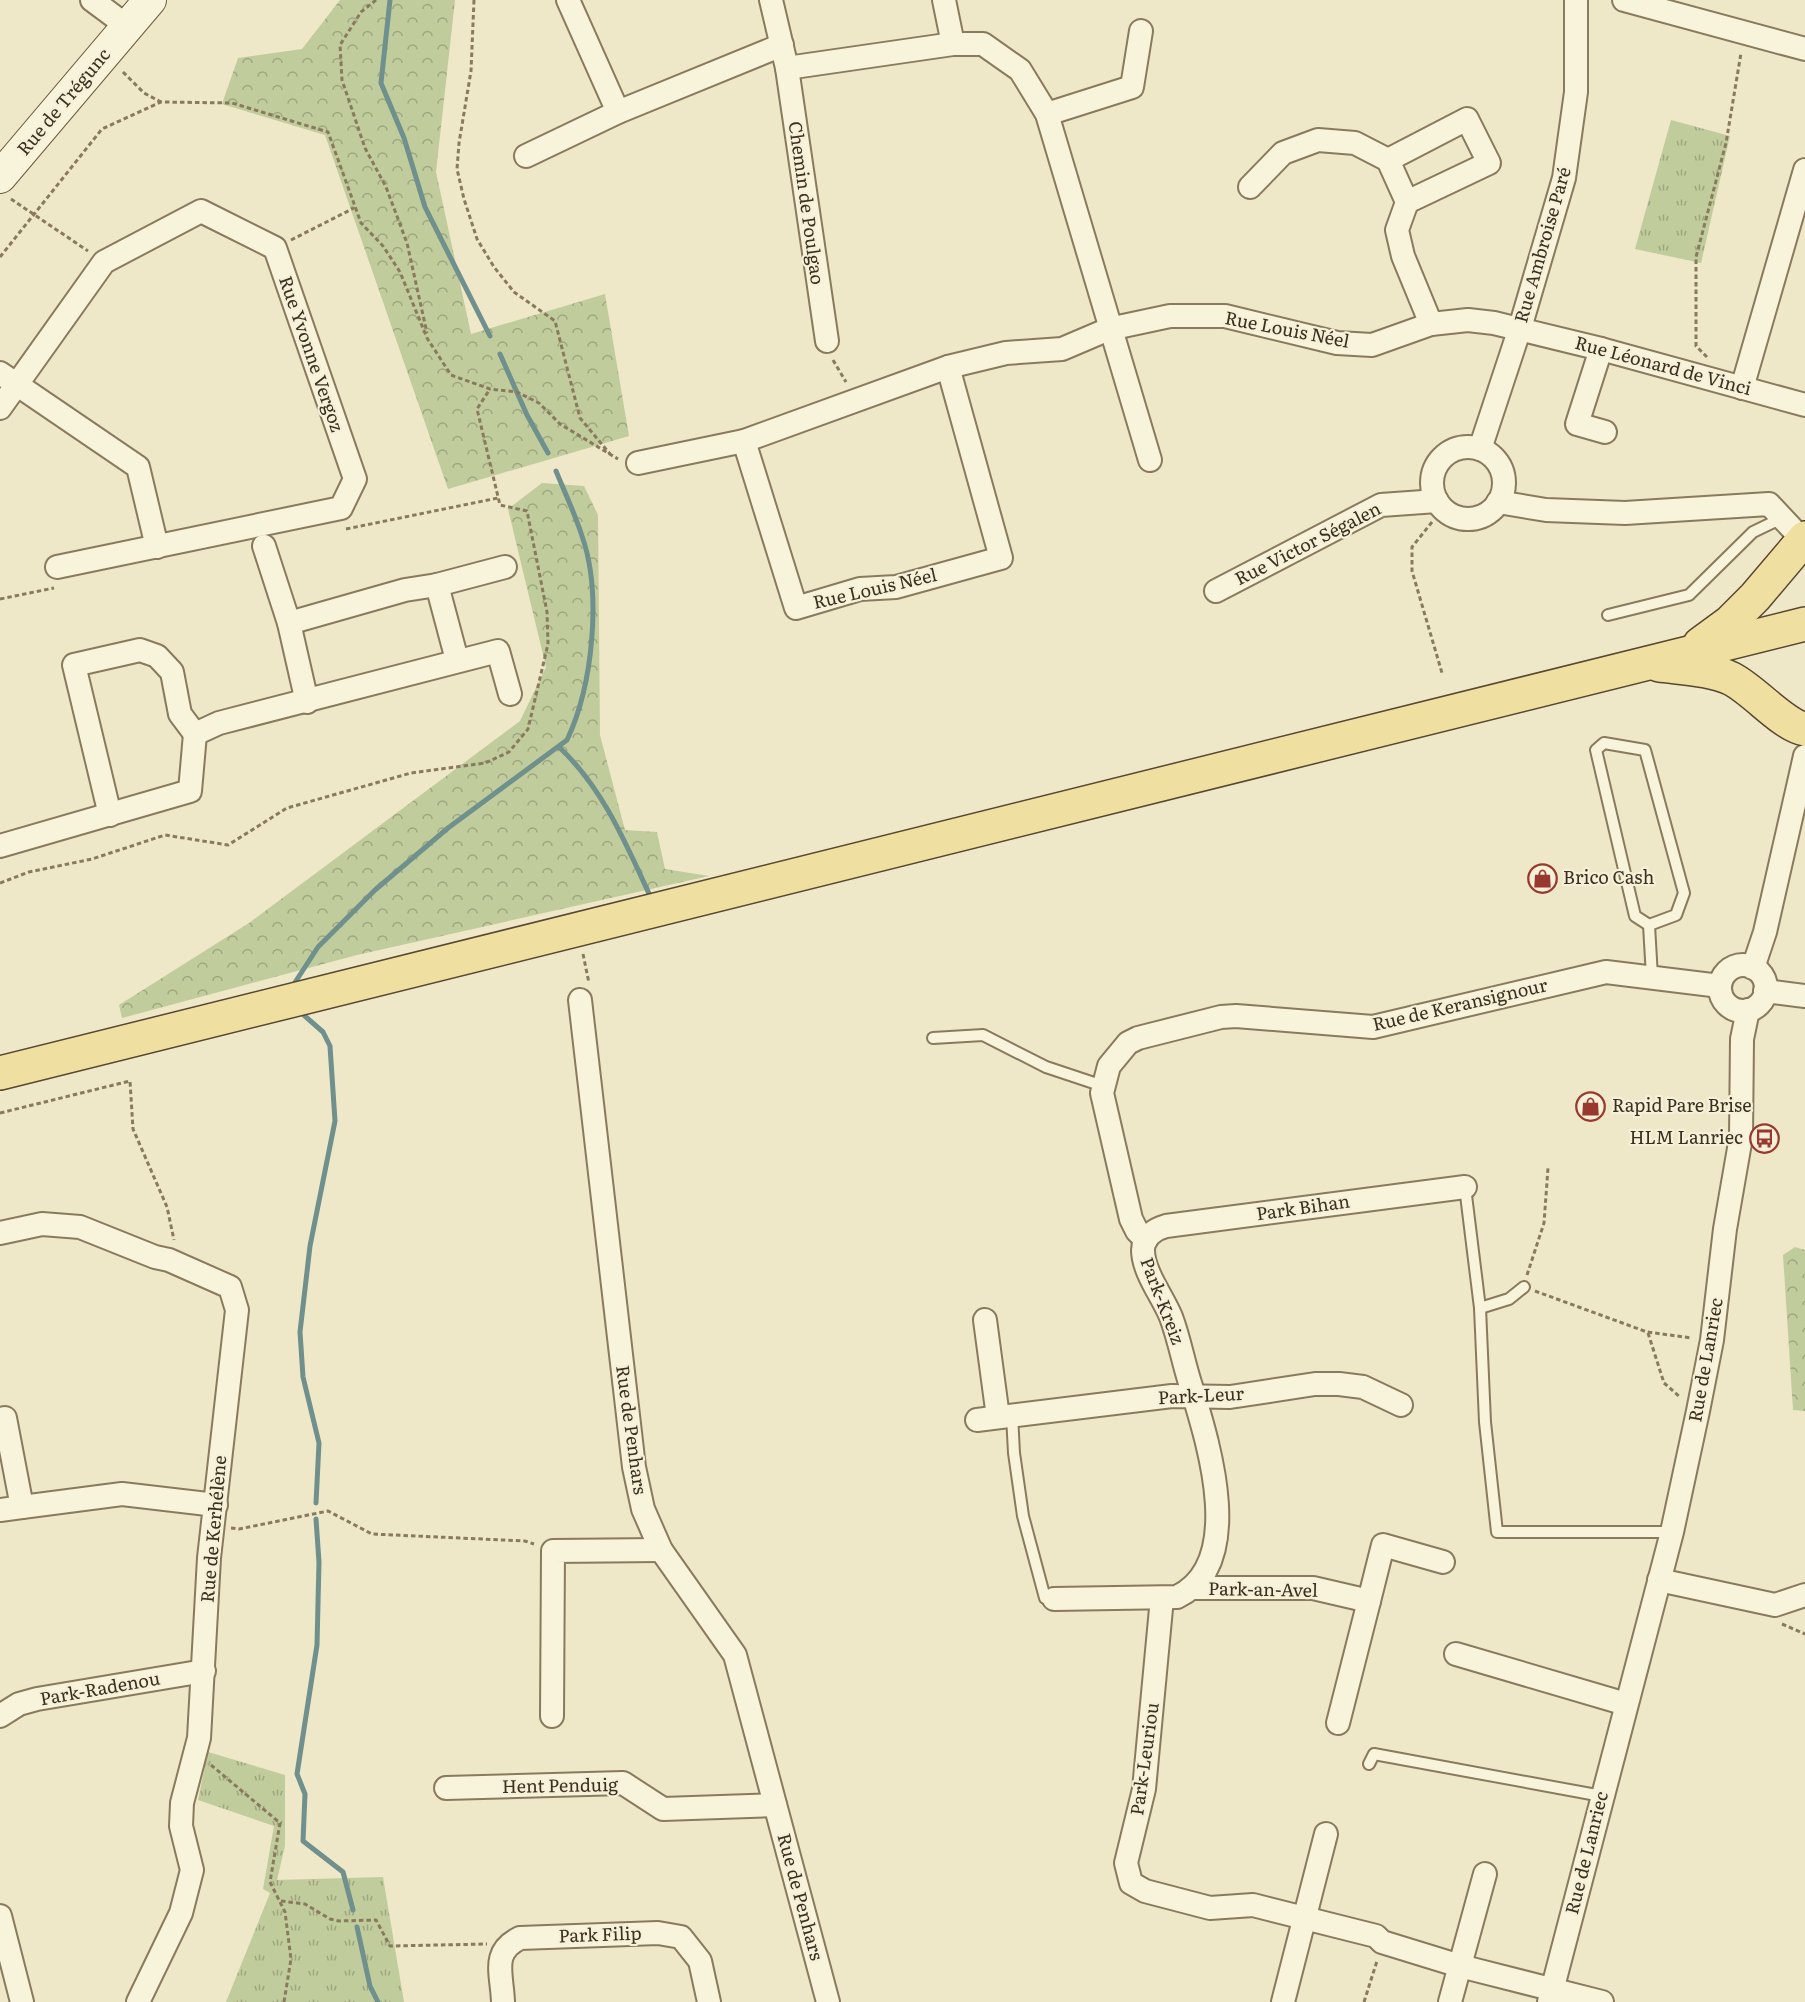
<svg xmlns="http://www.w3.org/2000/svg" width="1805" height="2002" font-family="Literata,serif">
  <style>
    .forest { fill: url(#forest-crowns) }
    .park { fill: url(#park-tufts) }
    .lines { fill: none; stroke-linecap: round; stroke-linejoin: round }
    .stream { stroke: #6f908c; stroke-width: 5 }
    .service-casing { stroke: #8a7a5d; stroke-width: 14 }
    .minor-casing { stroke: #8a7a5d; stroke-width: 26 }
    .secondary-casing { stroke: #6c5b40; stroke-width: 34 }
    .primary-casing { stroke: #584731; stroke-width: 36 }
    .path { stroke: #8a7a5d; stroke-width: 3; stroke-dasharray: 4.5 3; stroke-linecap: butt }
    .service { stroke: #f8f3db; stroke-width: 10 }
    .minor { stroke: #f8f3db; stroke-width: 22 }
    .secondary { stroke: #f8f3db; stroke-width: 32 }
    .primary { stroke: #efe0a1; stroke-width: 33 }
    .labels { text-anchor: middle; stroke-width: 4.5; stroke-linejoin: round; paint-order: stroke }
    .street-label { font-size: 18px; fill: #3a3020; stroke: #f5f0d7 }
    .poi-label { font-size: 18px; fill: #3a3020; stroke: #f5f0d7; text-anchor: start }
  </style>
  <defs>
    <pattern id="forest-crowns" width="20" height="18" patternUnits="userSpaceOnUse" patternTransform="scale(1.5)"><rect width="20" height="18" fill="#c1cc9c"/><path d="M2 6a3 3 0 1 1 6 0M12 15a3 3 0 1 1 6 0" fill="none" stroke="#9ea67f"/></pattern>
    <pattern id="park-tufts" width="24" height="20" patternUnits="userSpaceOnUse" patternTransform="scale(1.5)"><rect width="24" height="20" fill="#c1cc9c"/><path d="M3 7l-1-3M5 7V3M7 7l1-3M15 17l-1-3M17 17v-4M19 17l1-3" fill="none" stroke="#9ea67f"/></pattern>
  </defs>
  <rect width="100%" height="100%" fill="#eee7c8"/>
  <g class="forest">
    <path d="M 340,0 L 455,0 L 436,172 L 471,334 L 605,294 L 629,436 L 448,489 L 325,135 L 222,104 L 238,58 L 302,49 Z"/>
    <path d="M 542,483 L 584,486 L 598,515 L 600,735 L 625,830 L 657,832 L 665,869 L 709,876 L 357,955 L 122,1018 L 119,1005 L 249,923 L 520,721 L 546,667 L 508,509 Z"/>
    <path d="M 1795,1247 L 1805,1250 L 1805,1411 L 1793,1410 L 1783,1255 Z"/>
  </g>
  <g class="park">
    <path d="M 1671,120 L 1730,136 L 1701,263 L 1635,249 Z"/>
    <path d="M 208,1752 L 285,1775 L 285,1846 L 277,1880 L 383,1877 L 404,2002 L 226,2002 L 270,1893 L 263,1889 L 274,1826 L 198,1800 Z"/>
  </g>
  <g class="lines">
    <g class="stream">
      <path d="M 390,0 L 381,83 L 404,138 L 425,207 L 490,336"/>
      <path d="M 500,354 L 527,415 L 548,453"/>
      <path d="M 559,747 C 603,788 626,844 651,898"/>
      <path d="M 292,987 L 318,947 L 375,890 L 448,828 L 567,740 C 593,685 602,593 582,536 C 575,514 565,493 556,471"/>
      <path d="M 298,1010 L 323,1032 L 330,1046 L 335,1121 L 310,1246 L 300,1332 L 303,1377 L 319,1443 L 316,1503"/>
      <path d="M 316,1519 L 319,1562 L 317,1645 L 297,1774 L 305,1794 L 303,1841 L 343,1872 L 353,1910"/>
      <path d="M 357,1927 L 370,1986 L 378,2002"/>
    </g>
    <defs>
      <g id="service">
        <path d="M 1608,615 L 1689,595 L 1753,532 L 1782,518"/>
        <path d="M 1604,743 L 1645,750 L 1684,893 L 1676,915 L 1649,925 L 1635,916 L 1596,750 Z"/>
        <path d="M 1649,925 L 1652,977"/>
        <path d="M 933,1038 L 983,1035 L 1046,1067 L 1103,1086"/>
        <path d="M 1465,1187 L 1480,1308 L 1485,1422 L 1497,1532 L 1672,1532"/>
        <path d="M 1480,1308 L 1509,1299 L 1524,1287"/>
        <path d="M 1012,1415 L 1014,1453 L 1023,1516 L 1045,1598 L 1053,1599"/>
        <path d="M 1369,1764 L 1374,1754 L 1602,1796"/>
      </g>
      <g id="minor">
        <path d="M 92,0 L 127,26"/>
        <path d="M 568,0 L 618,112"/>
        <path d="M 771,0 L 787,68 L 827,341"/>
        <path d="M 944,0 L 953,44"/>
        <path d="M 1624,0 L 1805,49"/>
        <path d="M 787,68 L 953,44 L 983,44 L 1020,70 L 1047,114 L 1150,460"/>
        <path d="M 1047,114 L 1132,87 L 1141,31"/>
        <path d="M 526,156 L 618,112 L 782,45"/>
        <path d="M 1388,160 L 1467,119 L 1489,163 L 1407,202"/>
        <path d="M 1250,187 L 1283,153 L 1318,140 L 1355,143 L 1388,160 L 1407,202 L 1397,230 L 1403,256 L 1431,324"/>
        <path d="M 1601,349 L 1577,424 L 1605,432"/>
        <path d="M 0,373 L 138,467 L 157,547"/>
        <path d="M 1742,388 L 1805,170"/>
        <path d="M 0,408 L 104,262 L 201,211 L 275,248 L 355,479 L 341,508 L 57,567"/>
        <path d="M 744,441 L 796,608 L 860,589 L 896,587 L 1001,558 L 948,367"/>
        <circle cx="1468" cy="483" r="36"/>
        <path d="M 1480,449 L 1520,328 L 1564,178 L 1576,92 L 1576,0"/>
        <path d="M 638,463 L 744,441 L 948,367 L 1006,353 L 1062,349 L 1109,329 L 1170,316 L 1225,316 L 1337,343 L 1372,345 L 1431,324 L 1468,320 L 1494,323 L 1601,349 L 1805,405"/>
        <path d="M 1498,502 L 1546,510 L 1625,513 L 1769,504 L 1802,539"/>
        <path d="M 264,546 L 289,623 L 307,702"/>
        <path d="M 437,585 L 457,660"/>
        <path d="M 1216,591 L 1381,505 L 1437,501"/>
        <path d="M 289,623 L 405,590 L 437,585 L 505,567"/>
        <path d="M 110,815 L 74,665 L 140,650 L 157,656 L 172,672 L 180,714 L 195,734"/>
        <path d="M 0,846 L 190,791 L 195,734 L 219,723 L 498,651 L 510,694"/>
        <circle cx="1743" cy="988" r="23"/>
        <path d="M 1753,968 L 1765,932 L 1805,756"/>
        <path d="M 1765,991 L 1805,996"/>
        <path d="M 580,1000 L 634,1467 L 643,1509 L 661,1550 L 735,1655 L 828,2002"/>
        <path d="M 0,1233 L 42,1224 L 80,1227 L 155,1257 L 169,1260 L 230,1287 L 237,1310 L 209,1558 L 199,1738 L 182,1803 L 181,1826 L 192,1870 L 181,1913 L 138,2002"/>
        <path d="M 1146,1240 L 1137,1231 L 1131,1219 L 1102,1093 L 1109,1066 L 1128,1043 L 1138,1038 L 1221,1017 L 1236,1016 L 1373,1027 L 1606,972 L 1720,986"/>
        <path d="M 985,1320 L 998,1417"/>
        <path d="M 0,1419 L 5,1418 L 22,1507 L 0,1510"/>
        <path d="M 977,1420 L 1172,1396 L 1230,1397 L 1315,1384 L 1339,1384 L 1363,1387 L 1401,1405"/>
        <path d="M 22,1507 L 122,1494 L 216,1505"/>
        <path d="M 1659,1580 L 1775,1605 L 1805,1595"/>
        <path d="M 1193,1588 L 1313,1588 L 1369,1601 L 1338,1723"/>
        <path d="M 1162,1598 L 1144,1789 L 1126,1863 L 1131,1883 L 1145,1891 L 1210,1908 L 1253,1905 L 1376,1936 L 1382,1942 L 1460,1966 L 1602,2002"/>
        <path d="M 1054,1599 L 1177,1597 C 1248,1563 1207,1439 1190,1383 C 1183,1361 1179,1338 1171,1317 C 1163,1297 1143,1272 1143,1250 C 1143,1237 1155,1229 1166,1226 L 1465,1187"/>
        <path d="M 1369,1601 L 1383,1545 L 1443,1562"/>
        <path d="M 1456,1654 L 1626,1704"/>
        <path d="M 0,1716 L 19,1704 L 37,1699 L 204,1671"/>
        <path d="M 552,1716 L 553,1551 L 661,1550"/>
        <path d="M 446,1788 L 623,1783 L 663,1809 L 775,1805"/>
        <path d="M 0,1916 L 22,2002"/>
        <path d="M 503,2002 C 502,1973 491,1952 520,1938 L 658,1933 L 681,1937 L 700,1961 L 709,2002"/>
        <path d="M 1283,2002 L 1326,1834"/>
        <path d="M 1450,2002 L 1485,1874"/>
        <path d="M 1549,2002 L 1672,1532 L 1698,1411 L 1712,1340 L 1725,1229 L 1741,1137 L 1742,1039 L 1748,1010"/>
      </g>
      <path id="secondary" d="M 0,177 L 150,0"/>
      <g id="primary">
        <path d="M 1700,644 L 1730,622 L 1755,597 L 1805,538"/>
        <path d="M 1659,665 C 1681,668 1712,669 1732,679 C 1755,691 1784,726 1805,729"/>
        <path d="M 0,1073 L 1805,624"/>
      </g>
    </defs>
    <use href="#service" class="service-casing"/>
    <use href="#minor" class="minor-casing"/>
    <use href="#secondary" class="secondary-casing"/>
    <use href="#primary" class="primary-casing"/>
    <g class="path">
      <path d="M 376,0 L 361,12 L 340,45 L 342,80 L 365,148 L 386,187 L 407,243 L 427,333"/>
      <path d="M 474,0 L 471,71 L 459,143 L 457,169 L 464,199 L 477,239 L 494,267 L 514,292 L 555,321 L 580,418 L 610,454"/>
      <path d="M 123,72 L 144,93 L 161,102"/>
      <path d="M 11,199 L 88,251"/>
      <path d="M 291,240 L 354,208"/>
      <path d="M 0,257 L 102,129 L 161,102 L 232,103 L 328,132 L 361,223 L 383,246 L 400,272 L 427,338 L 451,375 L 490,389 L 517,392 L 539,403 L 560,424 L 618,459"/>
      <path d="M 1707,357 L 1696,346 L 1696,257 L 1726,143 L 1741,53"/>
      <path d="M 833,360 L 846,382"/>
      <path d="M 1432,522 L 1412,547 L 1412,571 L 1442,673"/>
      <path d="M 346,529 L 498,498"/>
      <path d="M 0,599 L 54,588"/>
      <path d="M 0,883 L 29,872 L 92,859 L 165,835 L 228,845 L 287,808 L 411,773 L 485,763 L 509,752 L 528,729 L 548,644 L 547,612 L 527,511 L 500,505 L 477,409 L 490,389"/>
      <path d="M 583,954 L 589,983"/>
      <path d="M 0,1113 L 130,1081 L 133,1129 L 167,1207 L 174,1240"/>
      <path d="M 1527,1275 L 1544,1223 L 1548,1168"/>
      <path d="M 1535,1291 L 1647,1332 L 1692,1338"/>
      <path d="M 1648,1333 L 1664,1383 L 1680,1397"/>
      <path d="M 231,1528 L 239,1529 L 328,1511 L 372,1534 L 525,1541 L 534,1544"/>
      <path d="M 1782,1624 L 1805,1634"/>
      <path d="M 211,1765 L 280,1823 L 270,1882 L 285,1912 L 291,1959 L 284,2002"/>
      <path d="M 281,1901 L 305,1904 L 330,1919 L 339,1921 L 376,1920 L 390,1946 L 487,1944"/>
      <path d="M 1364,2002 L 1377,1961"/>
    </g>
    <use href="#service" class="service"/>
    <use href="#minor" class="minor"/>
    <use href="#secondary" class="secondary"/>
    <use href="#primary" class="primary"/>
  </g>
  <defs>
    <symbol id="shop-ring" viewBox="-11 -11 22 22"><circle r="9.5" fill="#f5f0d7" stroke="#97392e" stroke-width="1.5"/><path d="M-5-2.5h2.3a2.7 3.5 0 0 1 5.4 0H5L5.5 6h-11ZM-1.5-2.5h3a1.5 2.3 0 0 0-3 0Z" fill="#97392e"/></symbol>
    <symbol id="bus-ring" viewBox="-11 -11 22 22"><circle r="9.5" fill="#f5f0d7" stroke="#97392e" stroke-width="1.5"/><path d="M-5-6H5V4H4V6H2V4H-2V6H-4V4H-5ZM-3.5-4V0h7V-4ZM-3.5 1.2v1.5H-2V1.2ZM2 1.2v1.5H3.5V1.2Z" fill="#97392e"/></symbol>
  </defs>
  <g fill-rule="evenodd">
    <use href="#shop-ring" x="1526" y="862" width="33" height="33"/>
    <use href="#shop-ring" x="1574" y="1090" width="33" height="33"/>
    <use href="#bus-ring" x="1748" y="1122" width="33" height="33"/>
  </g>
  <g class="labels">
    <g class="street-label">
      <text transform="translate(64 102) rotate(-50)" y="6">Rue de Trégunc</text>
      <text transform="translate(806 203) rotate(82)" y="6">Chemin de Poulgao</text>
      <text transform="translate(1543 245) rotate(-74)" y="6">Rue Ambroise Paré</text>
      <text transform="translate(1287 330) rotate(11)" y="6">Rue Louis Néel</text>
      <text transform="translate(311 354) rotate(71)" y="6">Rue Yvonne Vergoz</text>
      <text transform="translate(1663 366) rotate(15)" y="6">Rue Léonard de Vinci</text>
      <text transform="translate(1308 544) rotate(-27)" y="6">Rue Victor Ségalen</text>
      <text transform="translate(875 589) rotate(-13)" y="6">Rue Louis Néel</text>
      <text transform="translate(1460 1005) rotate(-13)" y="6">Rue de Keransignour</text>
      <text transform="translate(1303 1208) rotate(-8)" y="6">Park Bihan</text>
      <text transform="translate(1162 1301) rotate(69)" y="6">Park-Kreiz</text>
      <text transform="translate(1706 1360) rotate(-80)" y="6">Rue de Lanriec</text>
      <text transform="translate(1201 1396) rotate(-3)" y="6">Park-Leur</text>
      <text transform="translate(631 1430) rotate(82)" y="6">Rue de Penhars</text>
      <text transform="translate(214 1529) rotate(-85)" y="6">Rue de Kerhélène</text>
      <text transform="translate(1263 1590) rotate(1)" y="6">Park-an-Avel</text>
      <text transform="translate(100 1689) rotate(-10)" y="6">Park-Radenou</text>
      <text transform="translate(1145 1759) rotate(-82)" y="6">Park-Leuriou</text>
      <text transform="translate(560 1786) rotate(-1)" y="6">Hent Penduig</text>
      <text transform="translate(1587 1853) rotate(-76)" y="6">Rue de Lanriec</text>
      <text transform="translate(800 1897) rotate(75)" y="6">Rue de Penhars</text>
      <text transform="translate(600 1935) rotate(-2)" y="6">Park Filip</text>
    </g>
    <g class="poi-label">
      <text x="1563" y="884">Brico Cash</text>
      <text x="1612" y="1112">Rapid Pare Brise</text>
      <text x="1743" y="1144" text-anchor="end">HLM Lanriec</text>
    </g>
  </g>
</svg>
